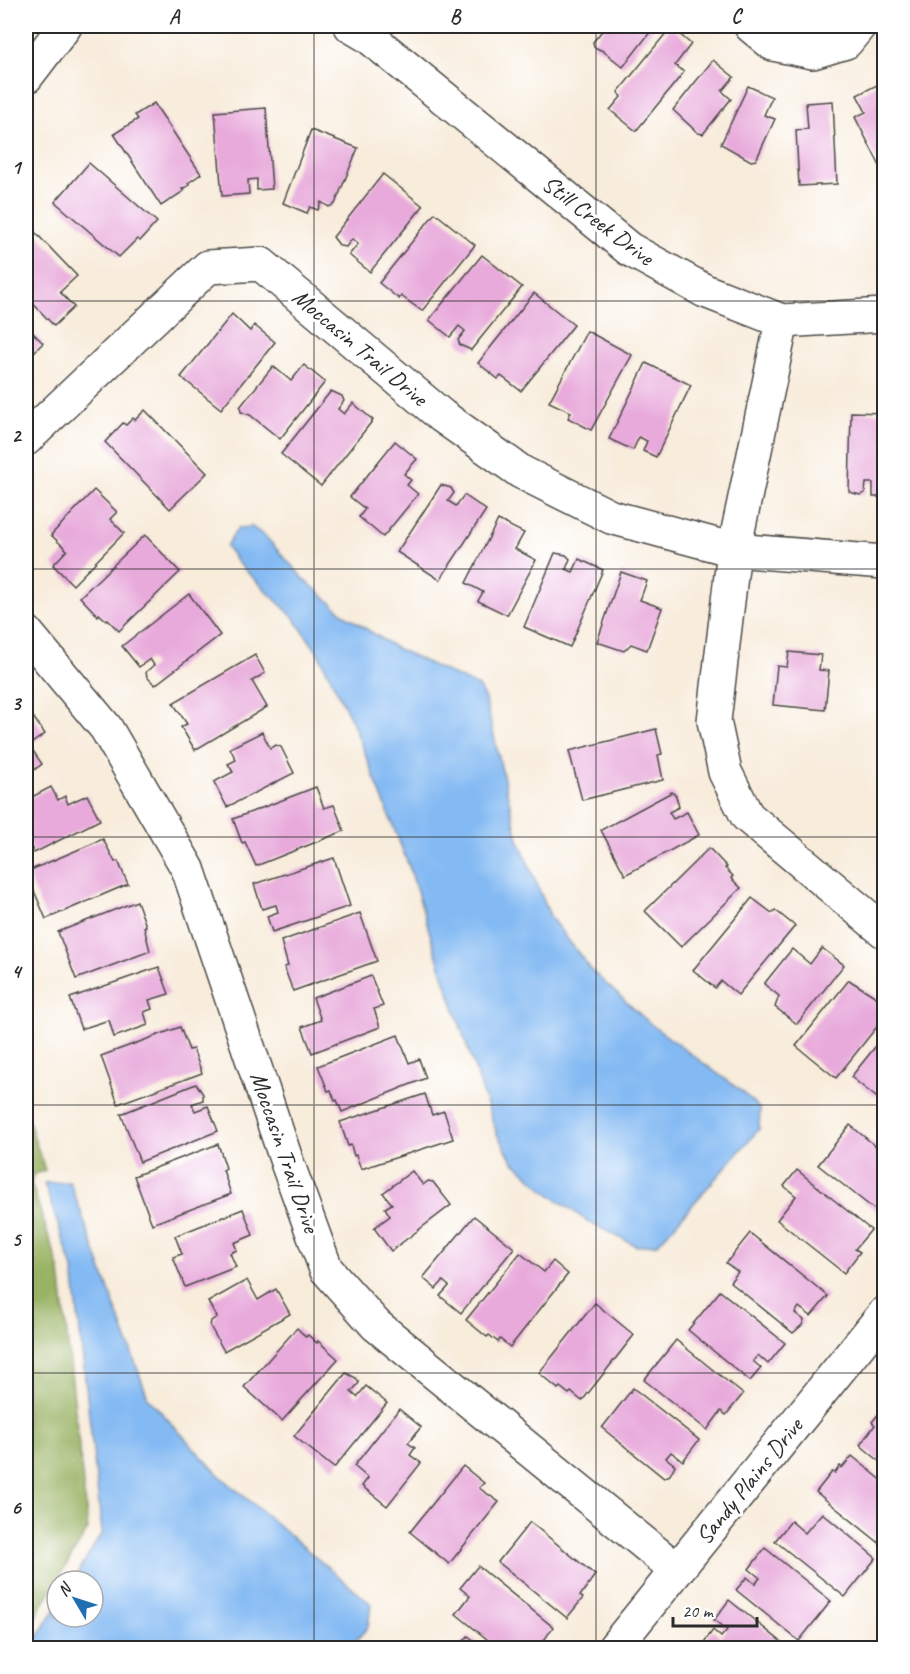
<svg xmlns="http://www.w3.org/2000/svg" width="910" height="1674" font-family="Caveat,sans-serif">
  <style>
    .forest { fill: #99b263; stroke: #626e47; stroke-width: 1.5 }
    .water { fill: #84baf3; stroke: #58728f; stroke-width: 1.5 }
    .building { fill: #e8aadb }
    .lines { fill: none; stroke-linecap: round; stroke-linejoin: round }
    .minor-casing { stroke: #4a4845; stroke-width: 36 }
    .minor { stroke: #fff; stroke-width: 33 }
    .grid { fill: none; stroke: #2b2b2b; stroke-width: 1.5; stroke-opacity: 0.55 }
    .labels { text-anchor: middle; stroke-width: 6; stroke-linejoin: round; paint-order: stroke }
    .street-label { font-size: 24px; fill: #2b2b2b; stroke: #fff }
    .neatline { fill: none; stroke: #2b2b2b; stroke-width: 2 }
    .grid-label { font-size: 20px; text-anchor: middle; font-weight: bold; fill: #2b2b2b }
  </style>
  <rect width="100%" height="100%" fill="#fff"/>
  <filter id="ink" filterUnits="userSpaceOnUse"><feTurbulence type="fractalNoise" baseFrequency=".0167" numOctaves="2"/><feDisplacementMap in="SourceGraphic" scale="12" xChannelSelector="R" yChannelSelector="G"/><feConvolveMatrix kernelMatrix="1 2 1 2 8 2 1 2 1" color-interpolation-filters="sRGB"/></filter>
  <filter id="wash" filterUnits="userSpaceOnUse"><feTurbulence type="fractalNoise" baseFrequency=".008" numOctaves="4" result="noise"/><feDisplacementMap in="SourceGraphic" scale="24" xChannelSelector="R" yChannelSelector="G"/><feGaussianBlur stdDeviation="1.35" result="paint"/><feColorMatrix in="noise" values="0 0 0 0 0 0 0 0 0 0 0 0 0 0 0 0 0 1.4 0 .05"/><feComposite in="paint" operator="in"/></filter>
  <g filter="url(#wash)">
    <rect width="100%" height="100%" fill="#f8ecdb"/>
    <path class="forest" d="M 26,1113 L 45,1170 L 33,1175 L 31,1183 L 60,1271 L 88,1529 L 26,1632 Z"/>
    <g class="water">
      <path d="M 252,527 L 266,537 L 303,578 L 345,615 L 394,647 L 479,687 L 486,702 L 518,839 L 551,918 L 593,972 L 653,1026 L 744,1093 L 760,1109 L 759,1129 L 658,1244 L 637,1246 L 590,1223 L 544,1190 L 512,1160 L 497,1134 L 440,966 L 410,869 L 353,723 L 318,653 L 294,618 L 238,563 L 226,546 L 238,528 Z"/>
      <path d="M 70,1182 L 148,1398 L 219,1475 L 371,1604 L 368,1627 L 349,1648 L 31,1648 L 57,1606 L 57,1617 L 93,1617 L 93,1581 L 73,1581 L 102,1533 L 73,1269 L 44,1183 Z"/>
    </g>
    <g id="blocks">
      <g class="building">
        <path d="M 606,26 L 655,26 L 623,67 L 603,51 L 594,47 L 593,42 Z"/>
        <path d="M 671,27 L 691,44 L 675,65 L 684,72 L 636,131 L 610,110 L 621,97 L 618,92 Z"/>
        <path d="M 713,60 L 734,77 L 722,91 L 731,99 L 703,134 L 698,133 L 673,110 Z"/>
        <path d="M 881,83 L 884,90 L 884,174 L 855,117 L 866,112 L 857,95 Z"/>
        <path d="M 748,86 L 772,97 L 764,115 L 775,119 L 756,160 L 751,161 L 721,144 Z"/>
        <path d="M 833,101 L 837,184 L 799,186 L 796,130 L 808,129 L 806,103 Z"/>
        <path d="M 154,103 L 201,174 L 188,183 L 190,185 L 182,189 L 184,191 L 161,206 L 114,134 L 138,119 L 135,115 Z"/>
        <path d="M 266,108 L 272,189 L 257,190 L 257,179 L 248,180 L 249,194 L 222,196 L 215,112 Z"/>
        <path d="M 311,130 L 358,148 L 335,204 L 329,207 L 321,202 L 318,210 L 310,207 L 307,213 L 283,203 Z"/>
        <path d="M 89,163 L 157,222 L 140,241 L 137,239 L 119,257 L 55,202 Z"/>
        <path d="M 383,174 L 423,206 L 370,272 L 349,255 L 358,244 L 352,239 L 346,247 L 340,246 L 333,237 Z"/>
        <path d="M 435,213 L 475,245 L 422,311 L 401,296 L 399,299 L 379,283 Z"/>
        <path d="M 34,231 L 77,276 L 60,292 L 74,307 L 54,326 L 26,296 L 26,239 Z"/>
        <path d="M 482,255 L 522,287 L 471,350 L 460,345 L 458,340 L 465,331 L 459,326 L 450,337 L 429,320 Z"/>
        <path d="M 534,293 L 574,325 L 521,391 L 501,376 L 498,379 L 478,363 Z"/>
        <path d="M 232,314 L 250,331 L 254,325 L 275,342 L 221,409 L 181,377 Z"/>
        <path d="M 26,326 L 43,343 L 26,360 Z"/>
        <path d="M 587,331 L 632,355 L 591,430 L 568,418 L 571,412 L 549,402 Z"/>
        <path d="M 646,363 L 691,385 L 656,457 L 643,451 L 647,441 L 639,437 L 633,450 L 609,439 Z"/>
        <path d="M 304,365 L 325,382 L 280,439 L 250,415 L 241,412 L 240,407 L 273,366 L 291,381 Z"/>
        <path d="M 331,391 L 342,396 L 344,401 L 338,409 L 344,414 L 353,403 L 373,420 L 321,486 L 281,454 Z"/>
        <path d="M 145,410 L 207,473 L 170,509 L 105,442 L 123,423 L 126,425 L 133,418 L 135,420 Z"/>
        <path d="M 851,412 L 884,413 L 884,497 L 873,497 L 873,483 L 866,483 L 865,493 L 860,495 L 849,492 Z"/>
        <path d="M 395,441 L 417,459 L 404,474 L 411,480 L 407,485 L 418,494 L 383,537 L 359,517 L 365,509 L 350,497 Z"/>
        <path d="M 441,485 L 451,488 L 454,493 L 448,501 L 456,506 L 464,495 L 486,510 L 440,580 L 397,552 Z"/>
        <path d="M 94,490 L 117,512 L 110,519 L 124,533 L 73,585 L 53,565 L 67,550 L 51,535 Z"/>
        <path d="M 498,520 L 524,533 L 515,549 L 536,560 L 507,615 L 478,601 L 483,592 L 466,583 Z"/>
        <path d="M 145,535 L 180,572 L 119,631 L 107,619 L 106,620 L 99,614 L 98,616 L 80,597 Z"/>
        <path d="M 555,553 L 566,555 L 570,559 L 566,569 L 573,572 L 579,559 L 603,570 L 570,647 L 524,627 Z"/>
        <path d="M 621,572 L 647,581 L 640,600 L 662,608 L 647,650 L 631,644 L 624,651 L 597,642 Z"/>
        <path d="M 189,594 L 220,635 L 155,685 L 147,677 L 146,672 L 154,665 L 150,659 L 139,667 L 122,646 Z"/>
        <path d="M 789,652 L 821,655 L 819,670 L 829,671 L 825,710 L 773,705 L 777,666 L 787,667 Z"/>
        <path d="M 255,655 L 265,673 L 252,681 L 267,707 L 195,750 L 181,727 L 187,724 L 173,703 Z"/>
        <path d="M 29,711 L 45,734 L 29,745 L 42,764 L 26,776 L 26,714 Z"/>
        <path d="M 656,729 L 662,754 L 658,755 L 663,780 L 582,800 L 569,751 Z"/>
        <path d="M 262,732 L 270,748 L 276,745 L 281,747 L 294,773 L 227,807 L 214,782 L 233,772 L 228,764 L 236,760 L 230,748 Z"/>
        <path d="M 51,787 L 58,800 L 65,796 L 68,804 L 87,795 L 100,820 L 34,853 L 26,836 L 26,800 Z"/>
        <path d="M 316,787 L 324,808 L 334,805 L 344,831 L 256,866 L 245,842 L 242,843 L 233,819 Z"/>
        <path d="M 672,792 L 676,796 L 679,807 L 669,812 L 673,819 L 687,812 L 699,835 L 625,875 L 601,830 Z"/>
        <path d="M 103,839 L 115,862 L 118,861 L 128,884 L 46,919 L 26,872 Z"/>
        <path d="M 709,848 L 727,867 L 725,868 L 733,876 L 731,878 L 741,888 L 681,947 L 645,911 Z"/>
        <path d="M 334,858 L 350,906 L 272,932 L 267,916 L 278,912 L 276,905 L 262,909 L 254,884 Z"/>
        <path d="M 752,898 L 772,913 L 775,910 L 795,926 L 738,995 L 721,981 L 715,988 L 693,970 Z"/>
        <path d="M 137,901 L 146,926 L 144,927 L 150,951 L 76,979 L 58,932 Z"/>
        <path d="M 360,913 L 377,961 L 293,991 L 284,967 L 288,966 L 281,941 Z"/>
        <path d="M 822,948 L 844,965 L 797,1024 L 775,1007 L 779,996 L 764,984 L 792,949 L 810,964 Z"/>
        <path d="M 159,967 L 169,994 L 149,1000 L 152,1009 L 144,1012 L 148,1025 L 114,1037 L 109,1020 L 81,1029 L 70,998 Z"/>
        <path d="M 371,976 L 383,1006 L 374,1009 L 380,1027 L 312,1053 L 302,1027 L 321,1020 L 313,998 Z"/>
        <path d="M 849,980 L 884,1002 L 884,1018 L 836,1078 L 796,1046 Z"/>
        <path d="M 180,1027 L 189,1050 L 193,1049 L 202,1073 L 118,1104 L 101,1056 Z"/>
        <path d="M 398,1035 L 409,1063 L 419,1059 L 426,1078 L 342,1112 L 337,1100 L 335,1101 L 331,1090 L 328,1091 L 318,1066 Z"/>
        <path d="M 884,1036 L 884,1091 L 882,1089 L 876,1097 L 851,1077 Z"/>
        <path d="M 196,1084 L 203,1094 L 203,1100 L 192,1104 L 195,1111 L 208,1106 L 218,1131 L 140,1162 L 121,1114 Z"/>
        <path d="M 425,1094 L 432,1115 L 444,1111 L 453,1139 L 361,1169 L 356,1155 L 354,1156 L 351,1145 L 348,1146 L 340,1122 Z"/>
        <path d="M 850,1125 L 884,1153 L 884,1217 L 818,1165 Z"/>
        <path d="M 218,1144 L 226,1168 L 223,1170 L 231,1194 L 152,1224 L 134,1176 Z"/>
        <path d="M 797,1170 L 871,1230 L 855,1249 L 860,1252 L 844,1273 L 777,1220 L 796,1196 L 784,1186 Z"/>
        <path d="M 412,1171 L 423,1185 L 428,1181 L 433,1182 L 451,1205 L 391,1251 L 374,1228 L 390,1216 L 385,1208 L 392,1204 L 383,1193 Z"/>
        <path d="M 243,1209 L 253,1235 L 234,1243 L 237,1250 L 230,1253 L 236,1267 L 185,1287 L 173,1257 L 182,1254 L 175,1236 Z"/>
        <path d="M 474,1216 L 514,1248 L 461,1313 L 440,1296 L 449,1286 L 443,1281 L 436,1289 L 423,1278 Z"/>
        <path d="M 750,1233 L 828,1296 L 811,1316 L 799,1307 L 795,1313 L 804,1320 L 802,1325 L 793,1333 L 730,1282 L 738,1272 L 726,1263 Z"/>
        <path d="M 520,1253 L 544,1272 L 553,1261 L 568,1274 L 510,1347 L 500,1339 L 498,1342 L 489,1335 L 487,1337 L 466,1320 Z"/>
        <path d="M 247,1280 L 258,1300 L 276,1289 L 290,1314 L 224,1351 L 210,1326 L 211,1321 L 217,1317 L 208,1302 Z"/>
        <path d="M 720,1291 L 785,1343 L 768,1364 L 758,1355 L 753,1361 L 761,1368 L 750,1381 L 688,1330 Z"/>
        <path d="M 595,1303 L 634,1335 L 582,1401 L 571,1392 L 569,1394 L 560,1387 L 558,1389 L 539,1373 Z"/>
        <path d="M 297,1328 L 306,1337 L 308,1335 L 317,1343 L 318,1341 L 338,1359 L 282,1421 L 244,1387 Z"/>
        <path d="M 676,1340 L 743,1394 L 726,1415 L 721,1411 L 707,1430 L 644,1380 Z"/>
        <path d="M 346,1373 L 356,1378 L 359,1383 L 351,1392 L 357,1397 L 366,1386 L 387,1403 L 334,1468 L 294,1436 Z"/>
        <path d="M 633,1388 L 699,1440 L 683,1461 L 671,1452 L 666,1458 L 675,1465 L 670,1475 L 664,1478 L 602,1428 Z"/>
        <path d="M 884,1407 L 884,1465 L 860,1445 L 875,1425 L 872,1422 Z"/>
        <path d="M 399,1409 L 421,1427 L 408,1443 L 415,1448 L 410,1455 L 421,1463 L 387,1506 L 362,1486 L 368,1478 L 354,1466 Z"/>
        <path d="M 852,1456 L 884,1482 L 883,1546 L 816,1492 L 832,1472 L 835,1473 L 840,1466 L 842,1468 Z"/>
        <path d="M 463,1466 L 484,1483 L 479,1488 L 499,1502 L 449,1564 L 410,1532 Z"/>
        <path d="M 822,1513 L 876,1558 L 845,1597 L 775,1541 L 791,1521 L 805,1533 Z"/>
        <path d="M 530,1522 L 595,1575 L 580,1596 L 583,1598 L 567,1618 L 498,1562 Z"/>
        <path d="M 765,1548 L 831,1601 L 799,1641 L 736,1590 L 747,1577 L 755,1584 L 760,1578 L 749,1569 Z"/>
        <path d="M 478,1566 L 553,1627 L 539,1648 L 498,1648 L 456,1614 L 470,1596 L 460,1588 Z"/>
        <path d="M 729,1600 L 789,1648 L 707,1648 L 702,1645 L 713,1630 L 721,1637 L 727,1630 L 714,1620 Z"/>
        <path d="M 468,1636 L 484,1648 L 458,1648 Z"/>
      </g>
    </g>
  </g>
  <g filter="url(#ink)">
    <use href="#blocks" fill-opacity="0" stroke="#4a4845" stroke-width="1.5"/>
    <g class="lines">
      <defs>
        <g id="minor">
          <path d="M 351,26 L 368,36 L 629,249 L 705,291 L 782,321 L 884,315"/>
          <path d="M 751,26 L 773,44 L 813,52 L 846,42 L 859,26"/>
          <path d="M 26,77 L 65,26"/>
          <path d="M 782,321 L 734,550 L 714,721 L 725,772 L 747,816 L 884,931"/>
          <path d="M 26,439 L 208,267 L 261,264 L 442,416 L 521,472 L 611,517 L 734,550 L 884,562"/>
          <path d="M 26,632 L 106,728 L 188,869 L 288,1165 L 326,1269 L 376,1325 L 677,1570"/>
          <path d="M 614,1648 L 884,1314"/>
        </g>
      </defs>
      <use href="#minor" class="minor-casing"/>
      <use href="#minor" class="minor"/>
    </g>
  </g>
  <path class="grid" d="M 314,26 L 314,1648M 596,26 L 596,1648M 26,301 L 884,301M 26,569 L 884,569M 26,837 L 884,837M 26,1105 L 884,1105M 26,1373 L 884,1373"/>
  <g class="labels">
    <g class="street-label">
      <text transform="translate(598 220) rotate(37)" y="8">Still Creek Drive</text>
      <text transform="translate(360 347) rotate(40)" y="8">Moccasin Trail Drive</text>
      <text transform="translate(285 1152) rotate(71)" y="8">Moccasin Trail Drive</text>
      <text transform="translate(749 1481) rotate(-51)" y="8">Sandy Plains Drive</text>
    </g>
  </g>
  <rect width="910" height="1674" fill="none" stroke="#fff" stroke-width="66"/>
  <g transform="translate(75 1599) rotate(309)"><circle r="28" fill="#ffffff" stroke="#aaaaaa" stroke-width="1.5"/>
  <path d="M0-4.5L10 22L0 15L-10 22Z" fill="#1f6fb2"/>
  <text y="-9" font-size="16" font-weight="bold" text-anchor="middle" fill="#2b2b2b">N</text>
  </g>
  <path d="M673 1617v9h84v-9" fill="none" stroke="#2b2b2b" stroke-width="3"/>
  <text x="682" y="1617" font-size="18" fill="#2b2b2b" stroke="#ffffff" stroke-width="4.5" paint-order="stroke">20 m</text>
  <rect x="33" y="33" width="844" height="1608" class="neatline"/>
  <g class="grid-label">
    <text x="174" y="23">A</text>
    <text x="455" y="23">B</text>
    <text x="736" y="23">C</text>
    <text x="16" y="174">1</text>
    <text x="16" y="442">2</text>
    <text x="16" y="710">3</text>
    <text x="16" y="978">4</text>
    <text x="16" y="1246">5</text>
    <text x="16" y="1514">6</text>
  </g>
</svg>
